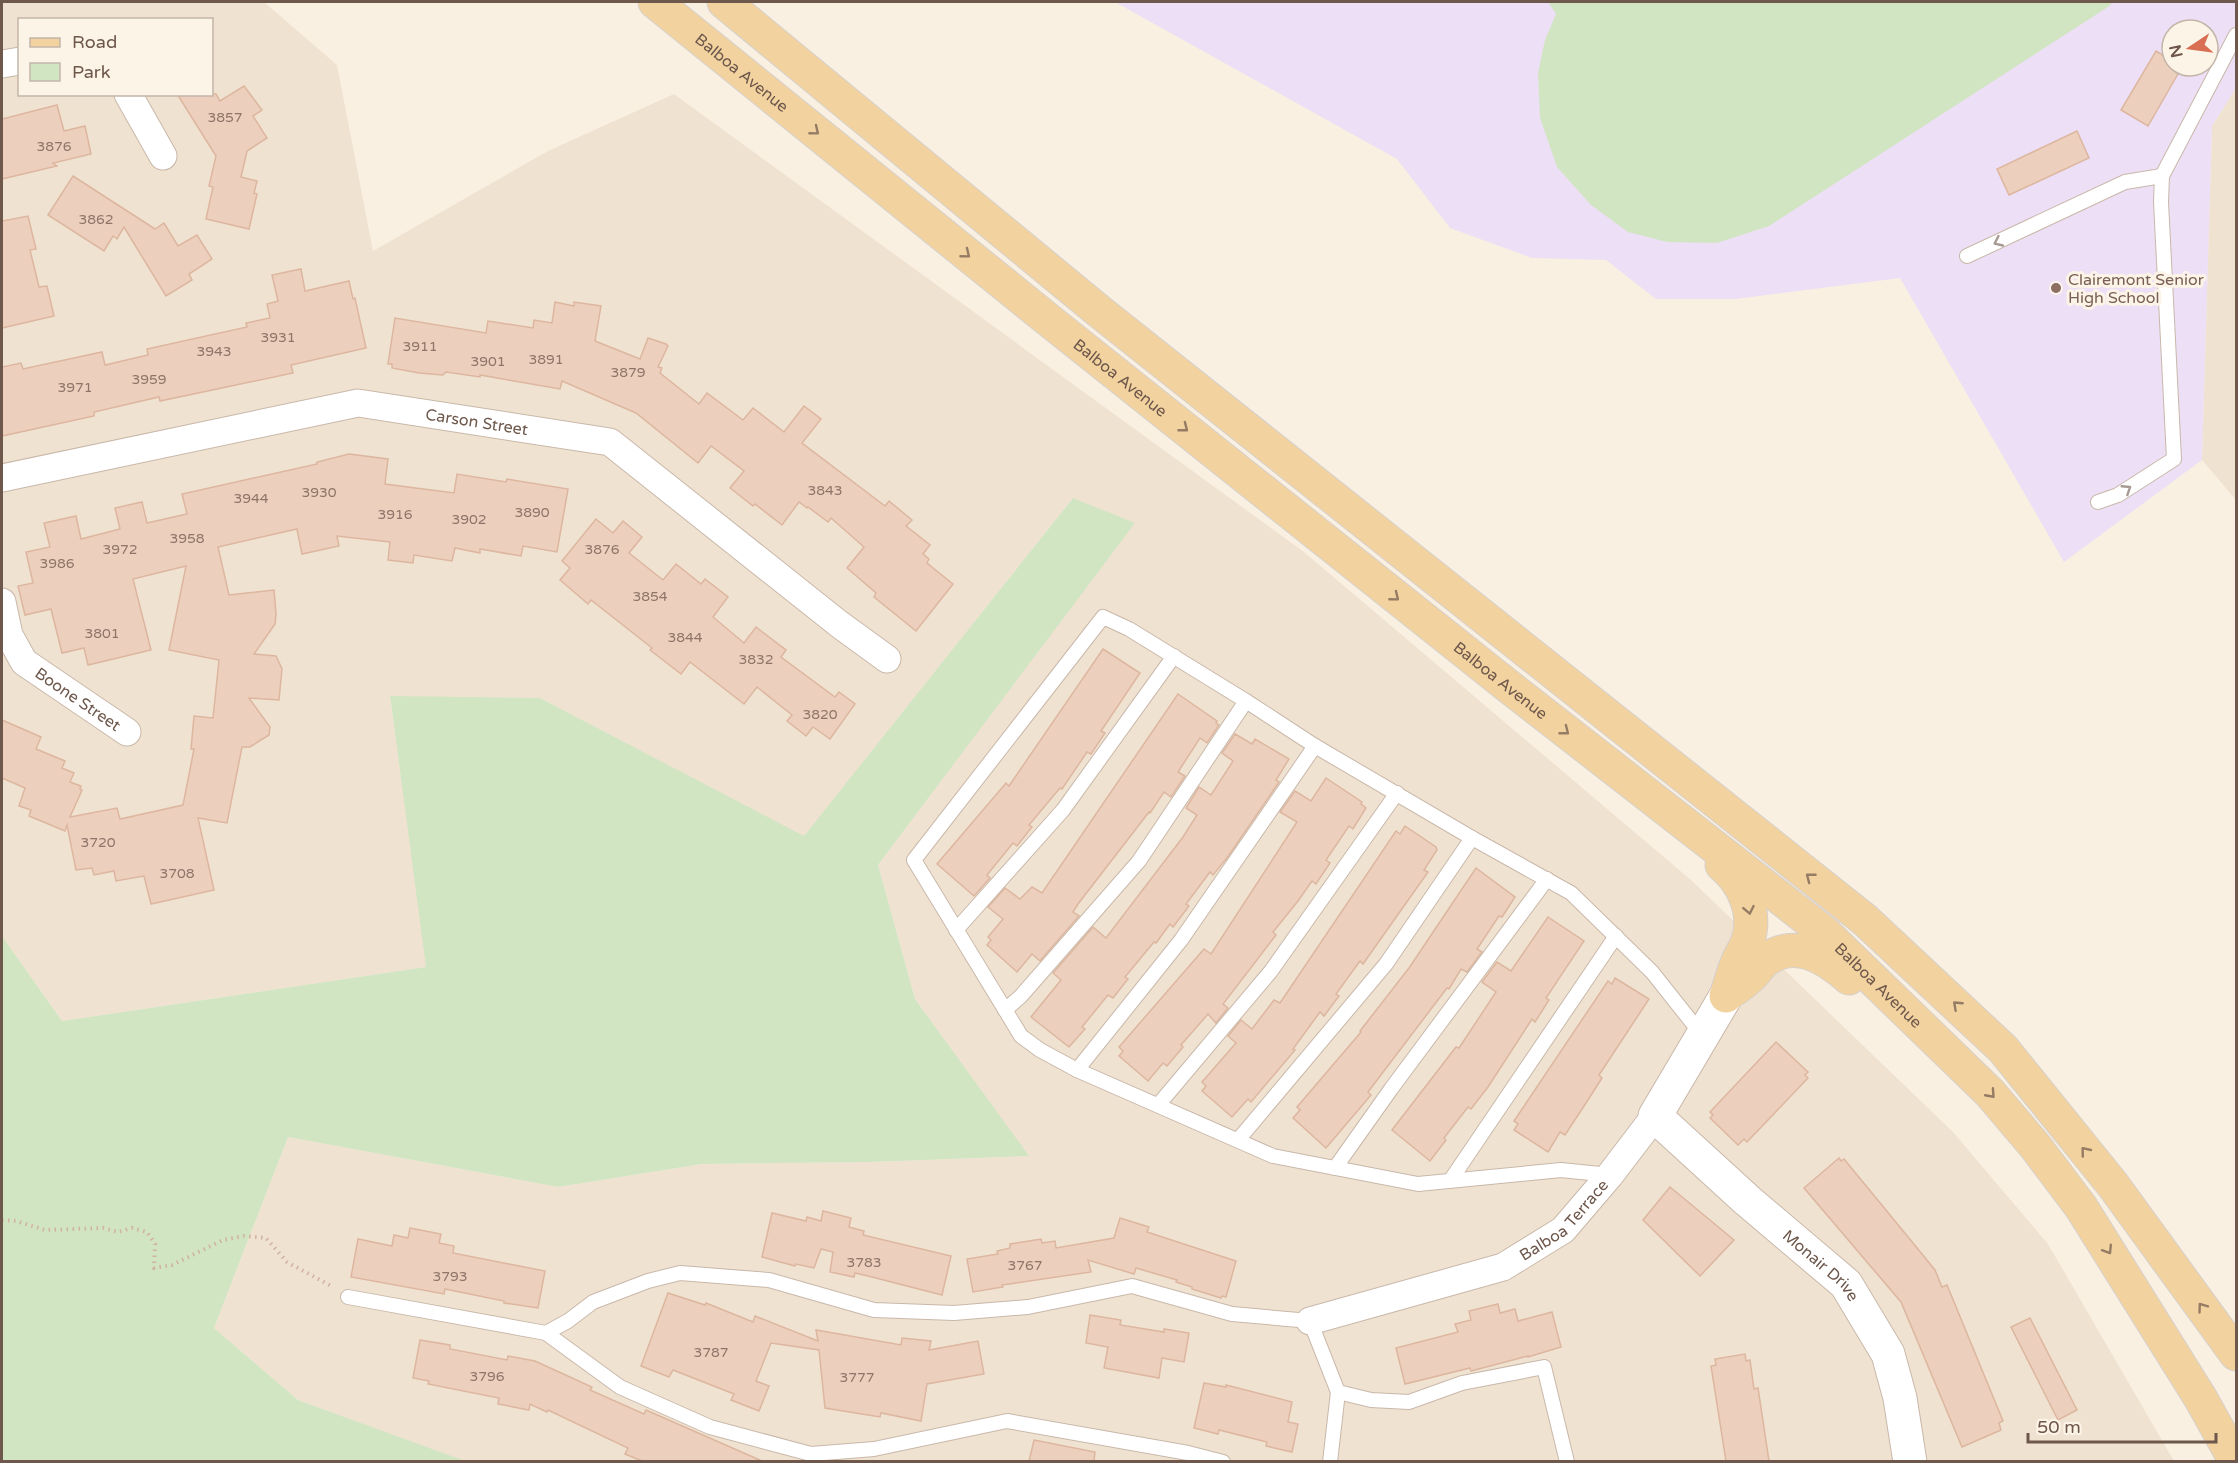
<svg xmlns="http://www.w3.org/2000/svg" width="2238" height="1463" font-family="'Varela Round',sans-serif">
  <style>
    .residential { fill: #f0e2d1; fill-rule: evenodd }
    .education { fill: #eddff5; fill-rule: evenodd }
    .green { fill: #d1e5c3 }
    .building { fill: #eccfbd; stroke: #ddb69f; stroke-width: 1.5 }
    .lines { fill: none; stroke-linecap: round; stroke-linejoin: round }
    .service-casing { stroke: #c9b8aa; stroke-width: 16 }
    .minor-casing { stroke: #c9b8aa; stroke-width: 29 }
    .tertiary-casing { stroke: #c9b8aa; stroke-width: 35 }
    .primary-casing { stroke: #d6d0cd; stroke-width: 35 }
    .path { stroke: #d0b2a0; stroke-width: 4; stroke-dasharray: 1.5 4.5; stroke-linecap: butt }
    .service { stroke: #fff; stroke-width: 14 }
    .minor { stroke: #fff; stroke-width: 27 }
    .tertiary { stroke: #fff; stroke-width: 33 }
    .primary { stroke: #f2d3a0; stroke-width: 33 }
    .oneway { stroke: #967c64 }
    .oneway2 { stroke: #a89a93 }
    .education-dot { fill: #8d6e63; stroke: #fdf4e8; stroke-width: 2 }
    .labels { text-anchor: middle; stroke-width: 6; stroke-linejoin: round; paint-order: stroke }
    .number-label { font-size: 14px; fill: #8e7568 }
    .street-label { font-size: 16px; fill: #6e574b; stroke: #fdf4e8 }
    .education-label { font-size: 16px; fill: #785e54; stroke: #fdf4e8; text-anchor: start }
  </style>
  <rect width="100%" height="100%" fill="#f9f0e2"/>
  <g class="residential">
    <path d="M 2,2 L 264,2 L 337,65 L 373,251 L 548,151 L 674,94 L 1304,552 L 1691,880 L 1953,1132 L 2048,1244 L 2174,1461 L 465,1462 L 298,1400 L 214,1328 L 288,1137 L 558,1187 L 702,1164 L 871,1162 L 1028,1156 L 915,999 L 878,865 L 1134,523 L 1072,499 L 804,837 L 540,698 L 390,697 L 427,967 L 62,1021 L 2,936 ZM 20,20 L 212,20 L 212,94 L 20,94 Z"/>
    <path d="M 2236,88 L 2236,500 L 2202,460 L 2212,126 Z"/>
  </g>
  <path class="education" d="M 1115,2 L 2236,2 L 2236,88 L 2212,126 L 2202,460 L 2064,562 L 1900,278 L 1735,299 L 1656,299 L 1606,260 L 1532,258 L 1450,228 L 1397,159 ZM 2172,30 L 2208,30 L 2208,66 L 2172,66 Z"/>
  <g class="green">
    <path d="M 1548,2 L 2113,2 L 2108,7 L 1769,226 L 1717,243 L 1667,242 L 1628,232 L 1591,205 L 1557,167 L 1540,118 L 1538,73 L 1545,40 L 1556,14 Z"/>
    <path d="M 1073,498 L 1135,523 L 878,865 L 915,999 L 1029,1156 L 871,1162 L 702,1164 L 558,1187 L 288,1137 L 214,1328 L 298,1400 L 465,1461 L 2,1461 L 2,936 L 62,1021 L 426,967 L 390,696 L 540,698 L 804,836 Z"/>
  </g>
  <g class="building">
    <path d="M 2156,51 L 2172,61 L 2172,66 L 2182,67 L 2148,126 L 2121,110 Z"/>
    <path d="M 244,86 L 262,110 L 253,116 L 267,138 L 247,151 L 241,177 L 257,181 L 254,193 L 257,194 L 249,229 L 206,219 L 213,187 L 209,186 L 216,156 L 177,94 L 216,94 L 220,101 Z"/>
    <path d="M 57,105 L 64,131 L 85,126 L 91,154 L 53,163 L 57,166 L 2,179 L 2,119 Z"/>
    <path d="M 2077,131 L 2089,158 L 2009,195 L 1997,169 Z"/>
    <path d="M 73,176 L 155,229 L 164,223 L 178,246 L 197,235 L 212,259 L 189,274 L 192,280 L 166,296 L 124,227 L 117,239 L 113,236 L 104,251 L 48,215 Z"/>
    <path d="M 28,216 L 36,249 L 30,250 L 39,287 L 47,286 L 54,316 L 2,328 L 2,221 Z"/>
    <path d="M 301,269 L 305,291 L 349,281 L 353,299 L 355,298 L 366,348 L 291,365 L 293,373 L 160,401 L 159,397 L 94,412 L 94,416 L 2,436 L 2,367 L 21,363 L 23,369 L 102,352 L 105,365 L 148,355 L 147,349 L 247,327 L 246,323 L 270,318 L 267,304 L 278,301 L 272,275 Z"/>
    <path d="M 555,302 L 574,306 L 574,302 L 601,306 L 595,341 L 640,359 L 648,338 L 666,344 L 668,346 L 658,367 L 662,368 L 660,373 L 699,404 L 707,393 L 743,420 L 753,408 L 784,432 L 804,406 L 821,419 L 802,443 L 885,506 L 889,501 L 912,520 L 906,526 L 930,545 L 923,554 L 929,559 L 927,563 L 953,584 L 916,631 L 874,597 L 876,593 L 847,568 L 864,547 L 831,518 L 828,522 L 808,507 L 807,508 L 799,502 L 782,525 L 755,504 L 753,506 L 730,488 L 744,471 L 711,446 L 698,463 L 636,413 L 562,381 L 560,389 L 480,375 L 480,377 L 446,372 L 443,375 L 419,373 L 392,368 L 392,364 L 388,364 L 395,318 L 486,333 L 488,321 L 533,328 L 534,320 L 552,323 Z"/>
    <path d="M 349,454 L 388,459 L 385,484 L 454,493 L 457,474 L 506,482 L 507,479 L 568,489 L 557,552 L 523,546 L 521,556 L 480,549 L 480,553 L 455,548 L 452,561 L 414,555 L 413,563 L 388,560 L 390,542 L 337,536 L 339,546 L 302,554 L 297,529 L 218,547 L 229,595 L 274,590 L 276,614 L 275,624 L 254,654 L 276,656 L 282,669 L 279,700 L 249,698 L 270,727 L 269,735 L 250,747 L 242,747 L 227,823 L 198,818 L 214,890 L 151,904 L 144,876 L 116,881 L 114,871 L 94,875 L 92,868 L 76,870 L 67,825 L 65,831 L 29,816 L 31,810 L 19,806 L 25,788 L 2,778 L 2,720 L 41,737 L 36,749 L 65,761 L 62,768 L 74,773 L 70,782 L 81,786 L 80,789 L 82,790 L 70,817 L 117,808 L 120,819 L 183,805 L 194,749 L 191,749 L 194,716 L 213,718 L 219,660 L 169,650 L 186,566 L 133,579 L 151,650 L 88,665 L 84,648 L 62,653 L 51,609 L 25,615 L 18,586 L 33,583 L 26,552 L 50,547 L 44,523 L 76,516 L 81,539 L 120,529 L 115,508 L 142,502 L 147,523 L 187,514 L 182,494 L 317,464 L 317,462 Z"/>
    <path d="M 596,519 L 613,533 L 623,521 L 642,537 L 629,553 L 663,580 L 676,564 L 701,584 L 705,579 L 728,597 L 713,617 L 744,643 L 756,627 L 786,650 L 781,657 L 835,697 L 839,692 L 855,704 L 830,739 L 813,727 L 806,736 L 787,721 L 792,715 L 757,687 L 744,704 L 690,662 L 681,674 L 650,650 L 652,648 L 591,600 L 588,604 L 560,580 L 570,568 L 562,561 Z"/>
    <path d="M 1103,649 L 1140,673 L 1101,731 L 1105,733 L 1091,754 L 1087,752 L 1062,789 L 1060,788 L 1029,825 L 1032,827 L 1017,846 L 1013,843 L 987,875 L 990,878 L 974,896 L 937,864 L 1006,783 L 1009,786 Z"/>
    <path d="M 1178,694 L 1217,721 L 1216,723 L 1219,725 L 1207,743 L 1200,738 L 1178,772 L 1185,776 L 1171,797 L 1164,792 L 1150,813 L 1149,812 L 1078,904 L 1073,912 L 1079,916 L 1040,961 L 1032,954 L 1017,972 L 987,945 L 991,940 L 988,937 L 1003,919 L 988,907 L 1005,888 L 1020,899 L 1032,887 L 1042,893 Z"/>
    <path d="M 1235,734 L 1252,744 L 1255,739 L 1289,759 L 1276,780 L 1279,782 L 1227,858 L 1213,875 L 1210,872 L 1186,904 L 1189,906 L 1173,927 L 1170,924 L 1156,943 L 1154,942 L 1125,977 L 1128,979 L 1113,998 L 1108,995 L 1082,1027 L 1085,1029 L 1069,1047 L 1031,1017 L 1061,980 L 1053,973 L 1093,927 L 1106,938 L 1183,837 L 1197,815 L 1186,808 L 1199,787 L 1211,795 L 1233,761 L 1222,753 Z"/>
    <path d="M 1326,778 L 1362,802 L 1361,804 L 1366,808 L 1353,829 L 1349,826 L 1326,860 L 1330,863 L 1316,884 L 1312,881 L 1298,901 L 1273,932 L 1276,935 L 1223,1004 L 1228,1008 L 1216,1023 L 1208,1014 L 1181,1045 L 1183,1047 L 1167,1066 L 1163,1063 L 1148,1081 L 1119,1056 L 1123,1051 L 1119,1047 L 1204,949 L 1211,954 L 1297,822 L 1280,812 L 1295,791 L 1311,801 Z"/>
    <path d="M 1405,826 L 1436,847 L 1437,850 L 1424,870 L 1428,872 L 1363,964 L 1360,961 L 1336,994 L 1339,996 L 1324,1016 L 1320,1012 L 1293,1049 L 1295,1050 L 1251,1102 L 1248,1099 L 1232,1117 L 1202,1091 L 1206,1086 L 1202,1082 L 1236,1043 L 1228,1036 L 1241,1020 L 1252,1029 L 1274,1000 L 1280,1003 L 1396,831 L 1400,834 Z"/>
    <path d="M 1476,868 L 1515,897 L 1502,917 L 1499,916 L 1477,949 L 1482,952 L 1467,972 L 1461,969 L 1449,989 L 1447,988 L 1368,1092 L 1371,1095 L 1326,1148 L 1293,1118 L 1300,1110 L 1297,1107 L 1361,1032 L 1360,1031 L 1409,968 Z"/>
    <path d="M 1548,917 L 1584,941 L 1546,998 L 1549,1000 L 1535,1022 L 1532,1019 L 1488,1087 L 1471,1109 L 1468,1107 L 1444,1138 L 1446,1140 L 1430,1161 L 1392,1130 L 1456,1047 L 1459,1048 L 1496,992 L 1482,982 L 1497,962 L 1511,971 Z"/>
    <path d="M 1615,978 L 1649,999 L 1599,1075 L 1602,1078 L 1588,1100 L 1565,1135 L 1560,1132 L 1548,1152 L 1514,1130 L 1518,1124 L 1514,1121 L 1608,981 L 1612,984 Z"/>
    <path d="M 1776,1042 L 1808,1072 L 1805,1075 L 1808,1078 L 1747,1142 L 1744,1139 L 1738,1145 L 1710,1118 L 1713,1115 L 1710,1112 Z"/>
    <path d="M 1839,1158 L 1841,1161 L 1844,1159 L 1913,1243 L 1935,1270 L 1942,1287 L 1947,1285 L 2003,1421 L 1999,1423 L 2001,1430 L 1962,1447 L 1901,1302 L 1804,1188 Z"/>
    <path d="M 1670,1187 L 1734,1240 L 1700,1276 L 1643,1220 Z"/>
    <path d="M 823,1211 L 851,1218 L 849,1227 L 864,1231 L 863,1235 L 951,1256 L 942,1295 L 872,1277 L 855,1273 L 854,1277 L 830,1272 L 833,1252 L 821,1249 L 814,1268 L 796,1264 L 795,1266 L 762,1257 L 772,1213 L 806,1221 L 807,1217 L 821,1221 Z"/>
    <path d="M 1120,1218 L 1149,1227 L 1147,1232 L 1236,1261 L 1226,1297 L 1222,1296 L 1221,1298 L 1192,1289 L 1192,1287 L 1176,1282 L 1177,1280 L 1136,1268 L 1134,1274 L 1088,1260 L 1091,1272 L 1002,1285 L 1003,1287 L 973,1292 L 967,1259 L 998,1254 L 997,1251 L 1010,1248 L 1010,1244 L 1041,1239 L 1042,1243 L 1055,1241 L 1056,1248 L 1114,1238 Z"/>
    <path d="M 410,1228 L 441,1234 L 439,1243 L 454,1246 L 453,1253 L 545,1271 L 538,1308 L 504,1303 L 504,1301 L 445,1289 L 444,1294 L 351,1277 L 358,1239 L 392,1246 L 394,1235 L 408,1238 Z"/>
    <path d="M 668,1293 L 705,1305 L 706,1303 L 753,1322 L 755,1316 L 818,1341 L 816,1330 L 901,1345 L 902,1338 L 931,1341 L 929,1350 L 978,1341 L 984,1374 L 927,1384 L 921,1421 L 881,1413 L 880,1417 L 825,1408 L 819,1350 L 771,1343 L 756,1381 L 769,1386 L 759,1411 L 731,1400 L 734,1394 L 673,1370 L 669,1377 L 641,1366 Z"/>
    <path d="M 1498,1304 L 1500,1313 L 1515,1309 L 1518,1321 L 1552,1312 L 1561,1347 L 1528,1357 L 1528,1356 L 1471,1371 L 1470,1368 L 1405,1384 L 1396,1348 L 1458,1332 L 1455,1324 L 1471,1320 L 1469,1311 Z"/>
    <path d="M 1090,1315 L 1121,1320 L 1120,1325 L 1164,1332 L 1164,1329 L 1189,1333 L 1184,1362 L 1162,1358 L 1159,1378 L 1104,1368 L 1108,1347 L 1086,1343 Z"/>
    <path d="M 2030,1318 L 2077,1410 L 2058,1420 L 2011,1327 Z"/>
    <path d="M 420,1340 L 450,1345 L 450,1349 L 507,1360 L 508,1356 L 535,1361 L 592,1387 L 590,1390 L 644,1414 L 646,1410 L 762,1461 L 642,1461 L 625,1454 L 628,1448 L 548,1410 L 547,1412 L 530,1404 L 529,1410 L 498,1404 L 499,1398 L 428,1384 L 429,1381 L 413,1378 Z"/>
    <path d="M 1745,1354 L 1746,1361 L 1750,1360 L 1754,1389 L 1758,1388 L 1769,1461 L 1726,1461 L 1711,1366 L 1716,1365 L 1715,1359 Z"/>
    <path d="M 1204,1383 L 1226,1387 L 1226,1385 L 1292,1402 L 1288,1422 L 1298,1424 L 1292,1452 L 1266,1446 L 1267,1442 L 1219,1430 L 1218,1434 L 1194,1428 Z"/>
    <path d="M 1034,1440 L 1095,1452 L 1094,1461 L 1029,1461 Z"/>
  </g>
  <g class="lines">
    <defs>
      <g id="service">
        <path d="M 2162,176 L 2236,35"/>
        <path d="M 1967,256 L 2125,182 L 2162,176 L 2161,202 L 2174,459 L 2118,495 L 2098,502"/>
        <path d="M 956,930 L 1063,810 L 1174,656"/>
        <path d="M 1005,1010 L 1021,996 L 1139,861 L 1246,701"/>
        <path d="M 1077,1070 L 1181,940 L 1315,746"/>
        <path d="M 1159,1104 L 1271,971 L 1397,793"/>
        <path d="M 1238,1140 L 1386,964 L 1472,838"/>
        <path d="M 1335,1168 L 1391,1089 L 1547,879"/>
        <path d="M 1610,1175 L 1561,1170 L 1418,1184 L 1273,1156 L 1077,1070 L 1040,1050 L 1021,1036 L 914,860 L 1103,617 L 1129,629 L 1246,701 L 1315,746 L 1472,838 L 1571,893 L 1652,972 L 1702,1035"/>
        <path d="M 1450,1181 L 1616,936"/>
        <path d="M 348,1297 L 546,1333 L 568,1321 L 593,1302 L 648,1281 L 680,1273 L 769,1280 L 874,1310 L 954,1313 L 1028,1307 L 1132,1286 L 1232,1314 L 1310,1321 L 1338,1392 L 1371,1400 L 1409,1402 L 1462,1383 L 1544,1367 L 1567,1462"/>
        <path d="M 546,1333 L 620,1387 L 710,1427 L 811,1454 L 874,1449 L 1007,1421 L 1188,1453 L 1223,1462"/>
        <path d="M 1330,1462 L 1338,1392"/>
      </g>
      <g id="minor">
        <path d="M 2,64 L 20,61"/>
        <path d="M 128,94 L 163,156"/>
        <path id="s1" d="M 2,478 L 358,403 L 610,442 L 839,624 L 887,659"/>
        <path id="s2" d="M 2,602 L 9,635 L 24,662 L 127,732"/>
        <path id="s3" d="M 1310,1321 L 1503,1267 L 1563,1230 L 1610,1175 L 1655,1116"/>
      </g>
      <g id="tertiary">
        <path id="s4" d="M 1726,996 L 1655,1116 L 1748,1201 L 1846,1284 L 1888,1354 L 1900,1398 L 1910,1462"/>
      </g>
      <g id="primary">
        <path id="s5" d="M 655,2 L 1051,322 L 1508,686 L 1825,933 L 1990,1093 L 2035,1146 L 2081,1207 L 2201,1399 L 2236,1462"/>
        <path d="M 724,2 L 1100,312 L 1865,920 L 2003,1049 L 2113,1185 L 2236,1354"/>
        <path d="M 1722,865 C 1743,882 1757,913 1748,940 C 1746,947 1741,954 1738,961 C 1733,972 1730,985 1726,996"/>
        <path d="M 1732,991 C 1738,987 1745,982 1750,977 C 1756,972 1760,964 1766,960 C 1795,938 1826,958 1849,978"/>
      </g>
    </defs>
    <use href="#service" class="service-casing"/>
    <use href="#minor" class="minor-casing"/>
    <use href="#tertiary" class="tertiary-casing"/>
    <use href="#primary" class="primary-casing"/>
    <path class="path" d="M 2,1220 L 16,1221 L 45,1230 L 103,1228 L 118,1232 L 132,1228 L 147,1232 L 155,1244 L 154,1268 L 172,1265 L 223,1240 L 244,1236 L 266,1238 L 287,1262 L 333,1287"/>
    <use href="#service" class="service"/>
    <use href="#minor" class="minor"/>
    <use href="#tertiary" class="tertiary"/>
    <use href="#primary" class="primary"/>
  </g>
  <defs><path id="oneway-chevron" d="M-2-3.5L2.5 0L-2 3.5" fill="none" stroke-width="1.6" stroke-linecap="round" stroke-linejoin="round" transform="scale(1.5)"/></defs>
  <g class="oneway">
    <use href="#oneway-chevron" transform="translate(815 131) rotate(39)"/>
    <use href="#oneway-chevron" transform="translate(966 254) rotate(39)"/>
    <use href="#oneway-chevron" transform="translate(1184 428) rotate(38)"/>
    <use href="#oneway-chevron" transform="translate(1395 597) rotate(39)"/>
    <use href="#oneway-chevron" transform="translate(1565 731) rotate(38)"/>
    <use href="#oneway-chevron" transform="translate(1810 877) rotate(-142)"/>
    <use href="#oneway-chevron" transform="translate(1749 910) rotate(79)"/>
    <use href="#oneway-chevron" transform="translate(1957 1005) rotate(-137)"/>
    <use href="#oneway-chevron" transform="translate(1991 1094) rotate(48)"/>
    <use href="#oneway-chevron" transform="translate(2085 1151) rotate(-129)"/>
    <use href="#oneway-chevron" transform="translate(2108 1250) rotate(58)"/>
    <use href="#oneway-chevron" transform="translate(2202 1307) rotate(-126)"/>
  </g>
  <g class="oneway2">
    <use href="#oneway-chevron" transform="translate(1998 242) rotate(155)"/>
    <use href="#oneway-chevron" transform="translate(2127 489) rotate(-33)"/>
  </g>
  <circle class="education-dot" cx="2056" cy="288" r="6"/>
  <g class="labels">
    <g class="number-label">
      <text x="225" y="122">3857</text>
      <text x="54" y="151">3876</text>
      <text x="96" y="224">3862</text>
      <text x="278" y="342">3931</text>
      <text x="420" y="351">3911</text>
      <text x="214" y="356">3943</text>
      <text x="546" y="364">3891</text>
      <text x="488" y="366">3901</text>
      <text x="628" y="377">3879</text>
      <text x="149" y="384">3959</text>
      <text x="75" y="392">3971</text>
      <text x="825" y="495">3843</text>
      <text x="319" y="497">3930</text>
      <text x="251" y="503">3944</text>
      <text x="532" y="517">3890</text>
      <text x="395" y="519">3916</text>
      <text x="469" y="524">3902</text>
      <text x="187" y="543">3958</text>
      <text x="120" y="554">3972</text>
      <text x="602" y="554">3876</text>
      <text x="57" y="568">3986</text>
      <text x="650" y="601">3854</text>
      <text x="102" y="638">3801</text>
      <text x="685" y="642">3844</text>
      <text x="756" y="664">3832</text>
      <text x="820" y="719">3820</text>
      <text x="98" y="847">3720</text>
      <text x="177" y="878">3708</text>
      <text x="864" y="1267">3783</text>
      <text x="1025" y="1270">3767</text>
      <text x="450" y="1281">3793</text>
      <text x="711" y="1357">3787</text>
      <text x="487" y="1381">3796</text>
      <text x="857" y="1382">3777</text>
    </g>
    <g class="street-label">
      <text dy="6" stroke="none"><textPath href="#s5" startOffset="112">Balboa Avenue</textPath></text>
      <text dy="6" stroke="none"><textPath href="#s5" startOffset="598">Balboa Avenue</textPath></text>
      <text dy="6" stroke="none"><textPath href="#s1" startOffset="484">Carson Street</textPath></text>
      <text dy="6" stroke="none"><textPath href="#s5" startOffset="1084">Balboa Avenue</textPath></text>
      <text dy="6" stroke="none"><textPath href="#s2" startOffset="130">Boone Street</textPath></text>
      <text dy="6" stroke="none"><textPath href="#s5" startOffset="1570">Balboa Avenue</textPath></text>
      <text dy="6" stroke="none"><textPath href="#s3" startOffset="278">Balboa Terrace</textPath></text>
      <text dy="6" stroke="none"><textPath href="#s4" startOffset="363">Monair Drive</textPath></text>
    </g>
    <g class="education-label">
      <text x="2068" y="285">Clairemont Senior<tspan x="2068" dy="18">High School</tspan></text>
    </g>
  </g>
  <rect width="2238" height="1463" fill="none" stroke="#6e574b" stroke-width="6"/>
  <rect x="18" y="18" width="195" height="78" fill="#fdf4e8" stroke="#c4b5a9" stroke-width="1.5"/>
  <rect x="30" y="38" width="30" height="9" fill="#f2d3a0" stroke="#c4b5a9" stroke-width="1.5"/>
  <text x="72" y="48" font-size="18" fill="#6e574b">Road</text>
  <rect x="30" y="63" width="30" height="18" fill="#d1e5c3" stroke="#c4b5a9" stroke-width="1.5"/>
  <text x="72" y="78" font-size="18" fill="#6e574b">Park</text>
  <g transform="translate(2190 48) rotate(257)"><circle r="28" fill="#fdf4e8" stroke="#c4b5a9" stroke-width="1.5"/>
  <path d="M0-4.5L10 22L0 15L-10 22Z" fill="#d86f52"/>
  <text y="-9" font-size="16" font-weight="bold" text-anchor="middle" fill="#6e574b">N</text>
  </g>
  <path d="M2028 1433v9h188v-9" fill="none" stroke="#6e574b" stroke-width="3"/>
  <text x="2037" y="1433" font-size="18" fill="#6e574b" stroke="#fdf4e8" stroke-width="4.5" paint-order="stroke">50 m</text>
</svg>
